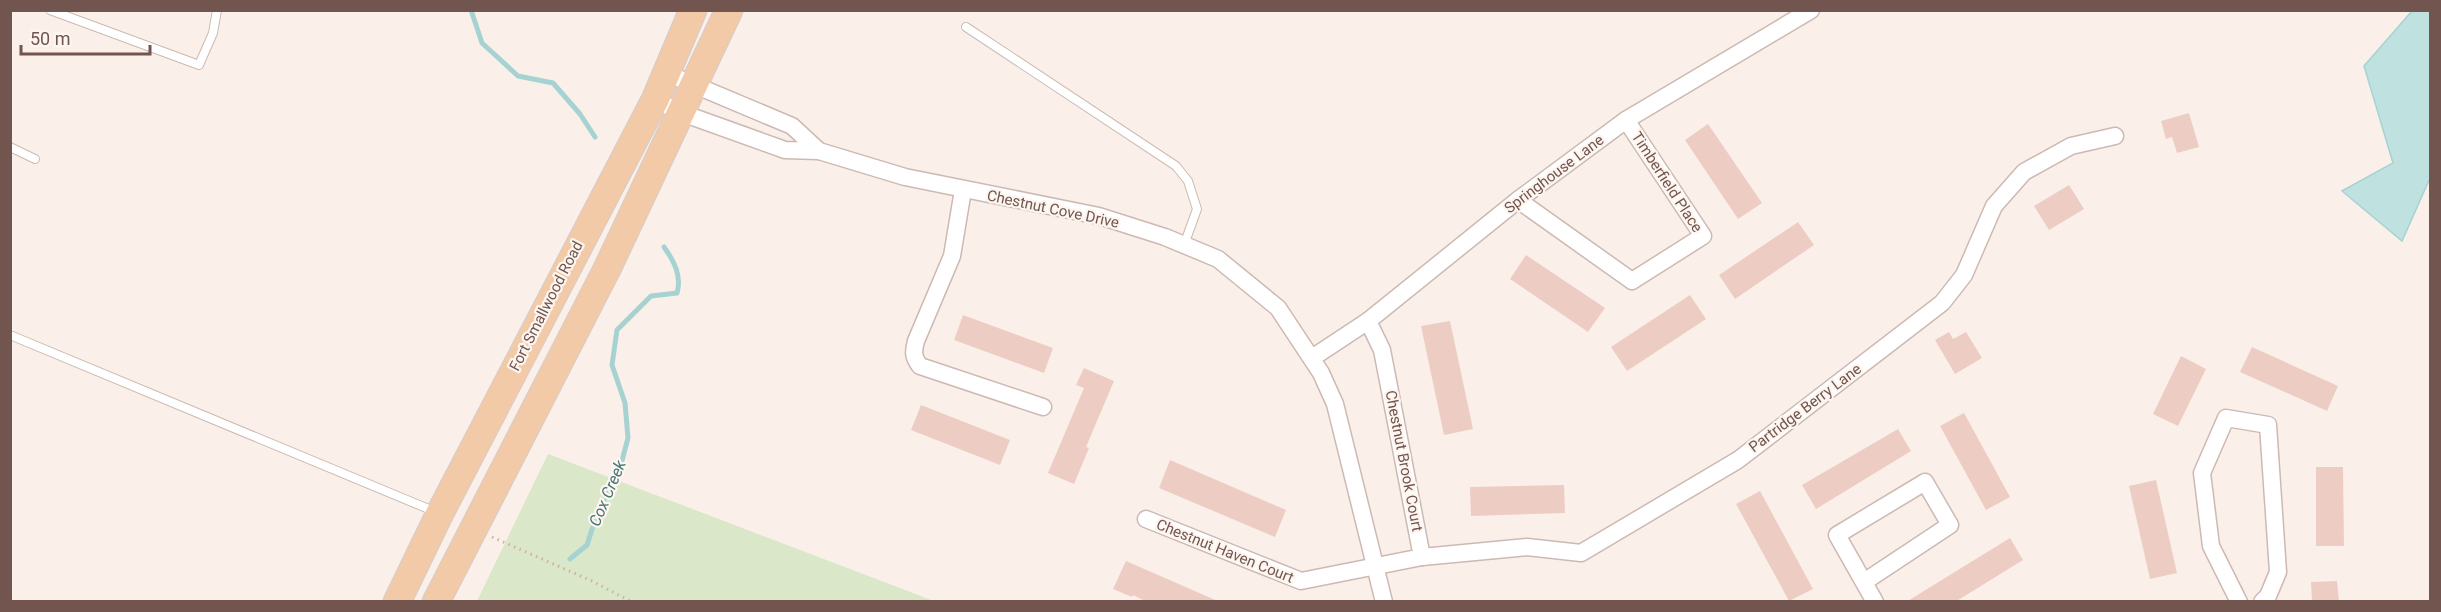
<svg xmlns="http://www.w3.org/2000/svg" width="2441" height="612" font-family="Roboto,sans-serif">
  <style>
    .green { fill: #dae7c8 }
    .water { fill: #bfe2e1; stroke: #a6d3d2; stroke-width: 1.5 }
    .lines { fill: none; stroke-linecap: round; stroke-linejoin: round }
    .stream { stroke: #a6d3d2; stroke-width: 5 }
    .building { fill: #edcdc3 }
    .lane-casing { stroke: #cdb9b3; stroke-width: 10 }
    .street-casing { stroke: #cdb9b3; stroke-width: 19 }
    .primary-casing { stroke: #d5ccca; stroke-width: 29 }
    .path { stroke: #d2b0a6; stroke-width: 3; stroke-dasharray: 1.5 4.5; stroke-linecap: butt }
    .lane { stroke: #fff; stroke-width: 8 }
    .street { stroke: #fff; stroke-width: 16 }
    .primary { stroke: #f2caa8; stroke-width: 27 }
    .labels { text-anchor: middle; stroke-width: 4.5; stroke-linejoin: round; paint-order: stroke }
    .street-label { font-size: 15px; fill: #72554f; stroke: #fdf5ef }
    .water-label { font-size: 16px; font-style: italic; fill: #447676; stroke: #fdf5ef }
  </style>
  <rect width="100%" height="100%" fill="#faf0e9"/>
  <path class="green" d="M 548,454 L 934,601 L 477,601 Z"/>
  <path class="water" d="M 2412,11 L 2430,11 L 2430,178 L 2402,241 L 2342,191 L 2393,163 L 2364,66 Z"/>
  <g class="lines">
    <g class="stream">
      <path d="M 471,10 L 482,43 L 518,76 L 553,83 L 580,114 L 595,137"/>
      <path d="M 570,559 L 587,545 L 599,508 L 619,472 L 628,438 L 625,403 L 612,365 L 617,330 L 651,296 L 677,293 C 682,276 674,261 664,247"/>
    </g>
  </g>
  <g class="building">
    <path d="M 2189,113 L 2199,147 L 2177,153 L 2172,137 L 2166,139 L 2161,121 Z"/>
    <path d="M 1708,124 L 1762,203 L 1738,219 L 1685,140 Z"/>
    <path d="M 2069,185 L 2084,209 L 2049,230 L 2034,206 Z"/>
    <path d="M 1798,222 L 1814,245 L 1735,299 L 1719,275 Z"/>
    <path d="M 1526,255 L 1605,308 L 1588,332 L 1510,279 Z"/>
    <path d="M 1690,295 L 1706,319 L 1627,371 L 1611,347 Z"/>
    <path d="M 963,315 L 1053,348 L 1044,373 L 954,340 Z"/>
    <path d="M 1450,321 L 1473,429 L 1444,435 L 1421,326 Z"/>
    <path d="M 1949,332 L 1953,339 L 1966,332 L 1982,358 L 1955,374 L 1935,340 Z"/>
    <path d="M 2252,347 L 2338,386 L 2327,411 L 2240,372 Z"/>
    <path d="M 2181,356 L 2206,369 L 2178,426 L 2153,414 Z"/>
    <path d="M 1084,368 L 1114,381 L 1086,447 L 1089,448 L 1074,484 L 1048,473 L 1084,388 L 1076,385 Z"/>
    <path d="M 921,405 L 1010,440 L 1000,465 L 911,430 Z"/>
    <path d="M 1964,413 L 2010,497 L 1986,510 L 1940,426 Z"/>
    <path d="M 1898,429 L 1911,451 L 1816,509 L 1802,485 Z"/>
    <path d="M 1170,460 L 1286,510 L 1275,537 L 1159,488 Z"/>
    <path d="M 2316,467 L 2343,467 L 2344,546 L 2316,546 Z"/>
    <path d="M 2156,480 L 2177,573 L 2150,579 L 2129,486 Z"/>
    <path d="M 1564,485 L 1565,513 L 1471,516 L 1470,487 Z"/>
    <path d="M 1760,491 L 1813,589 L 1789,601 L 1736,504 Z"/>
    <path d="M 2010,538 L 2023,560 L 1955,602 L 1906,602 Z"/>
    <path d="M 1126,561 L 1220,602 L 1147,602 L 1133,595 L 1132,597 L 1113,589 Z"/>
    <path d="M 2337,581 L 2339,602 L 2312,602 L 2311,582 Z"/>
  </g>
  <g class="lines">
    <defs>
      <g id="lane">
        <path d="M 50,10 L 199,65 L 213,33 L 217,10"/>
        <path d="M 966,27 L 1176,166 L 1188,181 L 1197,209 L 1184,245"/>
        <path d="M 10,147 L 35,159"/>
        <path d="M 10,335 L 436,512"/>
      </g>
      <g id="street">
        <path d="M 666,73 L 792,126 L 819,151"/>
        <path d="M 655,100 L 682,113 L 785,150 L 819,151 L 905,177 L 1099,216 L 1165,237 L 1218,259 L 1278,308 L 1321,373 L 1335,404 L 1384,602"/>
        <path d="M 963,190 L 952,256 L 916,341 C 913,352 913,357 920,366 L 1043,407"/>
        <path d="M 1518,200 L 1632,281 L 1703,236 L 1626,120"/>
        <path d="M 1312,358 L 1368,321 L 1518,200 L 1626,120 L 1811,10"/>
        <path d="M 1146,519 L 1301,581 L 1422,557 L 1382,350 L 1368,321"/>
        <path d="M 1422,557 L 1527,547 L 1581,553 L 1738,460 L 1942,303 L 1964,275 L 1994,206 L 2024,172 L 2071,146 L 2115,136"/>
        <path d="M 1864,582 L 1950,525 L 1925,482 L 1837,535 L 1875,602"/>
        <path d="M 2239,602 L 2211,546 L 2202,473 L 2226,418 L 2268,425 L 2278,572 L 2268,596 L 2262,602"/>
      </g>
      <g id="primary">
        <path d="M 397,602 L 440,513 L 655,100 L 693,10"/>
        <path d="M 436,602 L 607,269 L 729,10"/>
      </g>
    </defs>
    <use href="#lane" class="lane-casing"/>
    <use href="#street" class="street-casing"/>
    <use href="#primary" class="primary-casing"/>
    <path class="path" d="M 492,537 L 592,581 L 632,602"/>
    <use href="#lane" class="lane"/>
    <use href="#street" class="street"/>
    <use href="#primary" class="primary"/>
  </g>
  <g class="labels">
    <g class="street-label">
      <text transform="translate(1554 174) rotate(-37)" y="5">Springhouse Lane</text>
      <text transform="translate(1667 182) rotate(57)" y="5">Timberfield Place</text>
      <text transform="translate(1053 209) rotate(12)" y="5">Chestnut Cove Drive</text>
      <text transform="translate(546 306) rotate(-63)" y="5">Fort Smallwood Road</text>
      <text transform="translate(1805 408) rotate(-37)" y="5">Partridge Berry Lane</text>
      <text transform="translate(1404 461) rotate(79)" y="5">Chestnut Brook Court</text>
      <text transform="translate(1225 551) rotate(22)" y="5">Chestnut Haven Court</text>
    </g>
    <g class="water-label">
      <text transform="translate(607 493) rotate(-67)" y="6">Cox Creek</text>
    </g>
  </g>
  <rect width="2441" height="612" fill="none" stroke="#72554f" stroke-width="24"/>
  <path d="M21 45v9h129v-9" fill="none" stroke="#72554f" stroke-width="3"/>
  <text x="30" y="45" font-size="18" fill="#72554f" stroke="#fdf5ef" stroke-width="4.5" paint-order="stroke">50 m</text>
</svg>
